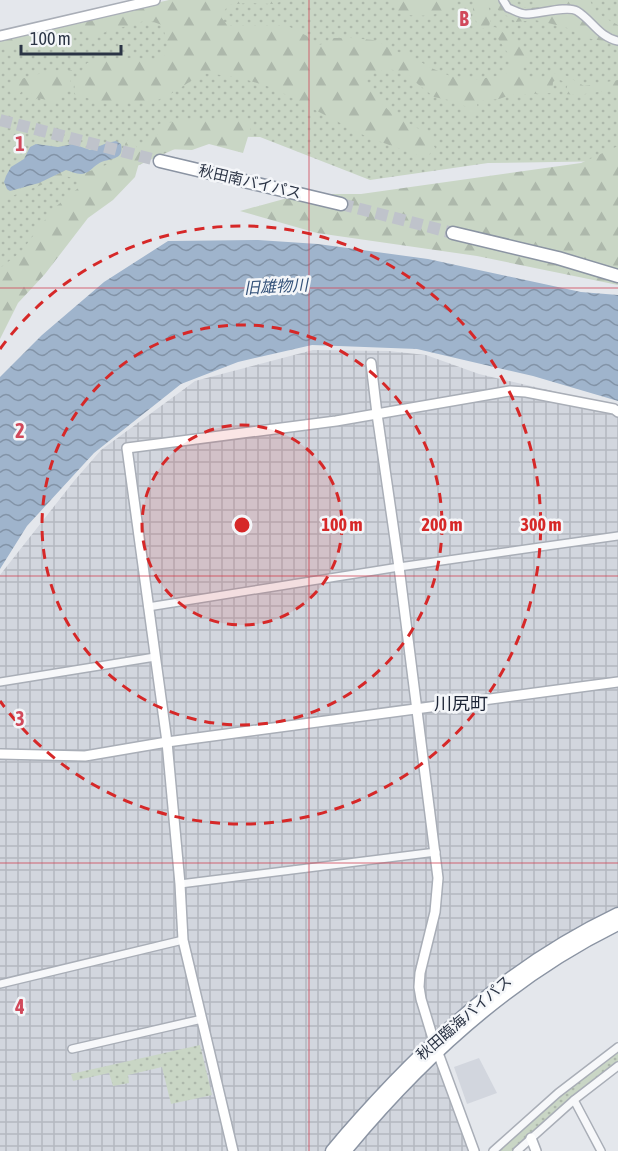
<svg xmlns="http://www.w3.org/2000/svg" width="618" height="1151" font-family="'Asap Condensed','Noto Sans JP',sans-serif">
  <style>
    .built { fill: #d2d6de }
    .industrial { fill: url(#industrial-grid) }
    .grass { fill: url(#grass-dots) }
    .forest { fill: url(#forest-firs) }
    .water { fill: url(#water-waves) }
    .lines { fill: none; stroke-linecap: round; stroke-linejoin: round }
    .highway-tunnel { stroke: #bfc3cb; stroke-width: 12; stroke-dasharray: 12 6; stroke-linecap: butt }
    .street-casing { stroke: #a9aeb7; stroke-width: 10 }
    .secondary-casing { stroke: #a9aeb7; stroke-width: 12 }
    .highway-casing { stroke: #8b94a3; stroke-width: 15 }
    .street { stroke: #f7f8fa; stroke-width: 7 }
    .secondary { stroke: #fff; stroke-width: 9 }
    .highway { stroke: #fff; stroke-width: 12 }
    .grid { fill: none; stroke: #d1495b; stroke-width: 1.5; stroke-opacity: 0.55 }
    .ring { fill: none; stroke: #d62828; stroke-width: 3; stroke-dasharray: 10 8 }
    .labels { text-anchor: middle; stroke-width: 5; stroke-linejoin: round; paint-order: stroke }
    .street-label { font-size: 15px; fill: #2b3445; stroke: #f4f6f9 }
    .water-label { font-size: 16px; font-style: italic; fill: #34527a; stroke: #f4f6f9 }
    .quarter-label { font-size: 18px; fill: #1d2536; stroke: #f4f6f9 }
    .grid-label { font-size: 20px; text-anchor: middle; font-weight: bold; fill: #d1495b; stroke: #f4f6f9; stroke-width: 5; stroke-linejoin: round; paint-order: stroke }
    .centre { fill: #d62828; stroke: #f4f6f9; stroke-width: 3 }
    .ring-label { font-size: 18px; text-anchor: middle; font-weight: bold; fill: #d62828; stroke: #f4f6f9; stroke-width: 5; stroke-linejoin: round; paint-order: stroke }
  </style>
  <defs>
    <pattern id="industrial-grid" width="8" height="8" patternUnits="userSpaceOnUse" patternTransform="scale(1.5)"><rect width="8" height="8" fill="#d2d6de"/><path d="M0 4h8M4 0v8" fill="none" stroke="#b4b8c0"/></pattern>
    <pattern id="grass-dots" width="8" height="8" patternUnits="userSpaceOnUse" patternTransform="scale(1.5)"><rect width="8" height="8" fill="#c9d6c5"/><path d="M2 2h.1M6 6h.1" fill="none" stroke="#adb8ab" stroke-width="1.8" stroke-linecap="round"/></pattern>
    <pattern id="forest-firs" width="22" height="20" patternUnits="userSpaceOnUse" patternTransform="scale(1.5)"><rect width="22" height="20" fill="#c9d6c5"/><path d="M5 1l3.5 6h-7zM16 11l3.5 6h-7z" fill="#adb8ab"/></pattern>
    <pattern id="water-waves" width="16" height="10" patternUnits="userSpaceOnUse" patternTransform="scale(1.5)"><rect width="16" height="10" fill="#9fb4cc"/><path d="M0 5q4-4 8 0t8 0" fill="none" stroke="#8293a7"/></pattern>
  </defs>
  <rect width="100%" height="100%" fill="#e4e7ec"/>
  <path class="built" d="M 479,1058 L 497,1093 L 467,1104 L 454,1067 Z"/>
  <path class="industrial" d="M 313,350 L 389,351 L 426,355 L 479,374 L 618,406 L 618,908 L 594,919 L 523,962 L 431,1040 L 472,1151 L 0,1151 L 0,575 L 74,481 L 101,450 L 195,381 Z"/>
  <g class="grass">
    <path d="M 239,0 L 618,0 L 618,161 L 488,163 L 370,180 L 260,137 L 204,136 L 101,182 L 0,288 L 0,45 L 24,38 Z"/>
    <path d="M 200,1045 L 212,1095 L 171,1104 L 162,1067 L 128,1075 L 129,1083 L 113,1086 L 109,1073 L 73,1081 L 71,1074 Z"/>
    <path d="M 618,1049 L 618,1064 L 515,1151 L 497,1151 L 529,1121 Z"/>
  </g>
  <g class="forest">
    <path d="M 169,0 L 287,0 L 273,4 L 247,3 L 228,5 L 221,17 L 228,26 L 288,26 L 307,36 L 319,45 L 328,42 L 333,38 L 351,38 L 373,40 L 381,43 L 392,50 L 413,57 L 429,67 L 450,76 L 473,80 L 504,75 L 511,70 L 511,58 L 491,28 L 495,27 L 517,42 L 530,54 L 524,61 L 521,75 L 532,80 L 556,73 L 567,76 L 584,86 L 618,80 L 618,89 L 578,95 L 565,94 L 568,83 L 557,79 L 553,82 L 552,93 L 511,95 L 499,99 L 479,101 L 477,105 L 479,110 L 474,117 L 466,113 L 466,107 L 458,102 L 434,97 L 414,81 L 407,73 L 388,69 L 365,75 L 364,84 L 392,114 L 428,134 L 435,148 L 426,158 L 367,137 L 273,88 L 238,77 L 203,73 L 174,92 L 152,103 L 126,100 L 110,105 L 74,94 L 75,81 L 87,63 L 104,59 L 138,58 L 154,61 L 167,54 L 168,44 L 162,25 L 148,20 L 92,36 L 80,30 L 67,31 L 0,50 L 0,39 Z"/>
    <path d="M 395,0 L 455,0 C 445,19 415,17 396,13 L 394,5 Z"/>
    <path d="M 473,0 L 487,0 L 491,17 L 489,27 L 480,29 L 473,15 Z"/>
    <path d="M 492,0 L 513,0 L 523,8 L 546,7 L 539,3 L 538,0 L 590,0 C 594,13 607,19 618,25 L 618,47 L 603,41 L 586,38 L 565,27 L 535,20 L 516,22 L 499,11 L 492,3 Z"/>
    <path d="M 60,70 L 72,70 L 70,83 L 55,102 L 38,98 L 28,104 L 26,101 L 32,96 L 32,94 L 22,91 L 17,97 L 11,94 L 9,89 L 21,79 L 42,73 Z"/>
    <path d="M 193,119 L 246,120 L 251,127 L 243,153 L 209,144 L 192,150 L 165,149 L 139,163 L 135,177 L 113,200 L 88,218 L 45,274 L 18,303 L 0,339 L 0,268 L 21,252 L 53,209 L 83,184 L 77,179 L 65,176 L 4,199 L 0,205 L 0,192 L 8,192 L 39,183 L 66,170 L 90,171 L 119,160 L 124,156 L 125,144 L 130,137 L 133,139 L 137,148 L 141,147 L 158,134 L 157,128 L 159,124 Z"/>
    <path d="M 618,146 L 618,285 L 477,256 L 317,233 L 240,211 L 302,194 L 361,194 L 581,163 Z"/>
  </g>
  <g class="water">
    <path d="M 116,141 L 121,144 C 125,162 108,157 98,164 C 93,167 88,174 81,174 C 76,174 70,171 66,170 L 39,183 L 10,191 L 7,189 L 4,182 L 6,176 L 11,167 L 24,159 L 30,147 L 36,144 L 58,147 L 73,144 L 90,150 L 107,143 Z"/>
    <path d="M 258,240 L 318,244 L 428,259 L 581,292 L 618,295 L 618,401 L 533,376 L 417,349 L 312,345 L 238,362 L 181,384 L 94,453 L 27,526 L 0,569 L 0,377 L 42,335 L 104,282 L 168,241 Z"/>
  </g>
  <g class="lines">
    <g class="highway-tunnel">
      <path d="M 0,120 L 160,161"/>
      <path d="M 341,204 L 453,233"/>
    </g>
    <defs>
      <g id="street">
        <path d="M 503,0 L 508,8 C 514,10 520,14 526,14 C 539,14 567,5 577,11 C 592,20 599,37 618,41"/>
        <path d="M 148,607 L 399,567 L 618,536"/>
        <path d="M 0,682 L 155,657"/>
        <path d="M 180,884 L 436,852"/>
        <path d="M 0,984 L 183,940"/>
        <path d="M 72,1049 L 202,1019"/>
        <path d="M 574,1100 L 601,1151"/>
        <path d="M 493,1151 L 558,1093 L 618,1047"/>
        <path d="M 517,1151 L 574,1100 L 618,1066"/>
      </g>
      <g id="secondary">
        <path d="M 0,36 L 155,0"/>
        <path d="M 371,363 L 377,414 L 399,567 L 438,878 L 435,912 L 420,973 L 419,987 L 421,999 L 434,1042 L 474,1151"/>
        <path d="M 0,754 L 85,756 L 167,742 L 618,682"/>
        <path d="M 531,1138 L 536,1151"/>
        <path d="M 233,1151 L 183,940 L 180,884 L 167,742 L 127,448 L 336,421 L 510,391 L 526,392 L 614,409 L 618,412"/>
      </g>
      <g id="highway">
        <path d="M 160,161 L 341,204"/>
        <path d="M 453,233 L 558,258 L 618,276"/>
        <path d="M 332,1151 C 352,1127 372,1105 393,1083 C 460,1013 530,956 618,914"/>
        <path d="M 345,1151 C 420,1060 511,976 618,924"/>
      </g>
    </defs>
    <use href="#street" class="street-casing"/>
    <use href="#secondary" class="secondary-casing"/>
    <use href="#highway" class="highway-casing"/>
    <use href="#street" class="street"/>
    <use href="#secondary" class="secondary"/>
    <use href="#highway" class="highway"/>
  </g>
  <path class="grid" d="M 309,0 L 309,1151M 0,288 L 618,288M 0,576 L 618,576M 0,863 L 618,863"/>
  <circle cx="242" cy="525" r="100" fill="#d62828" fill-opacity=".12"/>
  <g class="ring">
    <circle cx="242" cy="525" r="100"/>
    <circle cx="242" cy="525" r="200"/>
    <path d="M0 349A299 299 0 1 1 0 701"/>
  </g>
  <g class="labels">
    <g class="street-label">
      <text transform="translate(250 182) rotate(13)" y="5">秋田南バイパス</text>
      <text transform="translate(464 1018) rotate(-41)" y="5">秋田臨海バイパス</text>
    </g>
    <g class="water-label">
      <text transform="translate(276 286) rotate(-3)" y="6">旧雄物川</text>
    </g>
    <g class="quarter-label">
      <text x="461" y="710">川尻町</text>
    </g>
  </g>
  <g class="grid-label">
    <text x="464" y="26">B</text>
    <text x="20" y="151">1</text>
    <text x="20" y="438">2</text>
    <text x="20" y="726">3</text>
    <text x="20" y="1014">4</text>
  </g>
  <circle cx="242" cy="525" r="9" class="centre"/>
  <g class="ring-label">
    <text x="342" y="531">100 m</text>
    <text x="442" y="531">200 m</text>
    <text x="541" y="531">300 m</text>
  </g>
  <path d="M21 45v9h100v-9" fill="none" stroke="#2b3445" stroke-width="3"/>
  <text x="30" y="45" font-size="18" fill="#2b3445" stroke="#f4f6f9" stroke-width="4.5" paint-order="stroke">100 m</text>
</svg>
